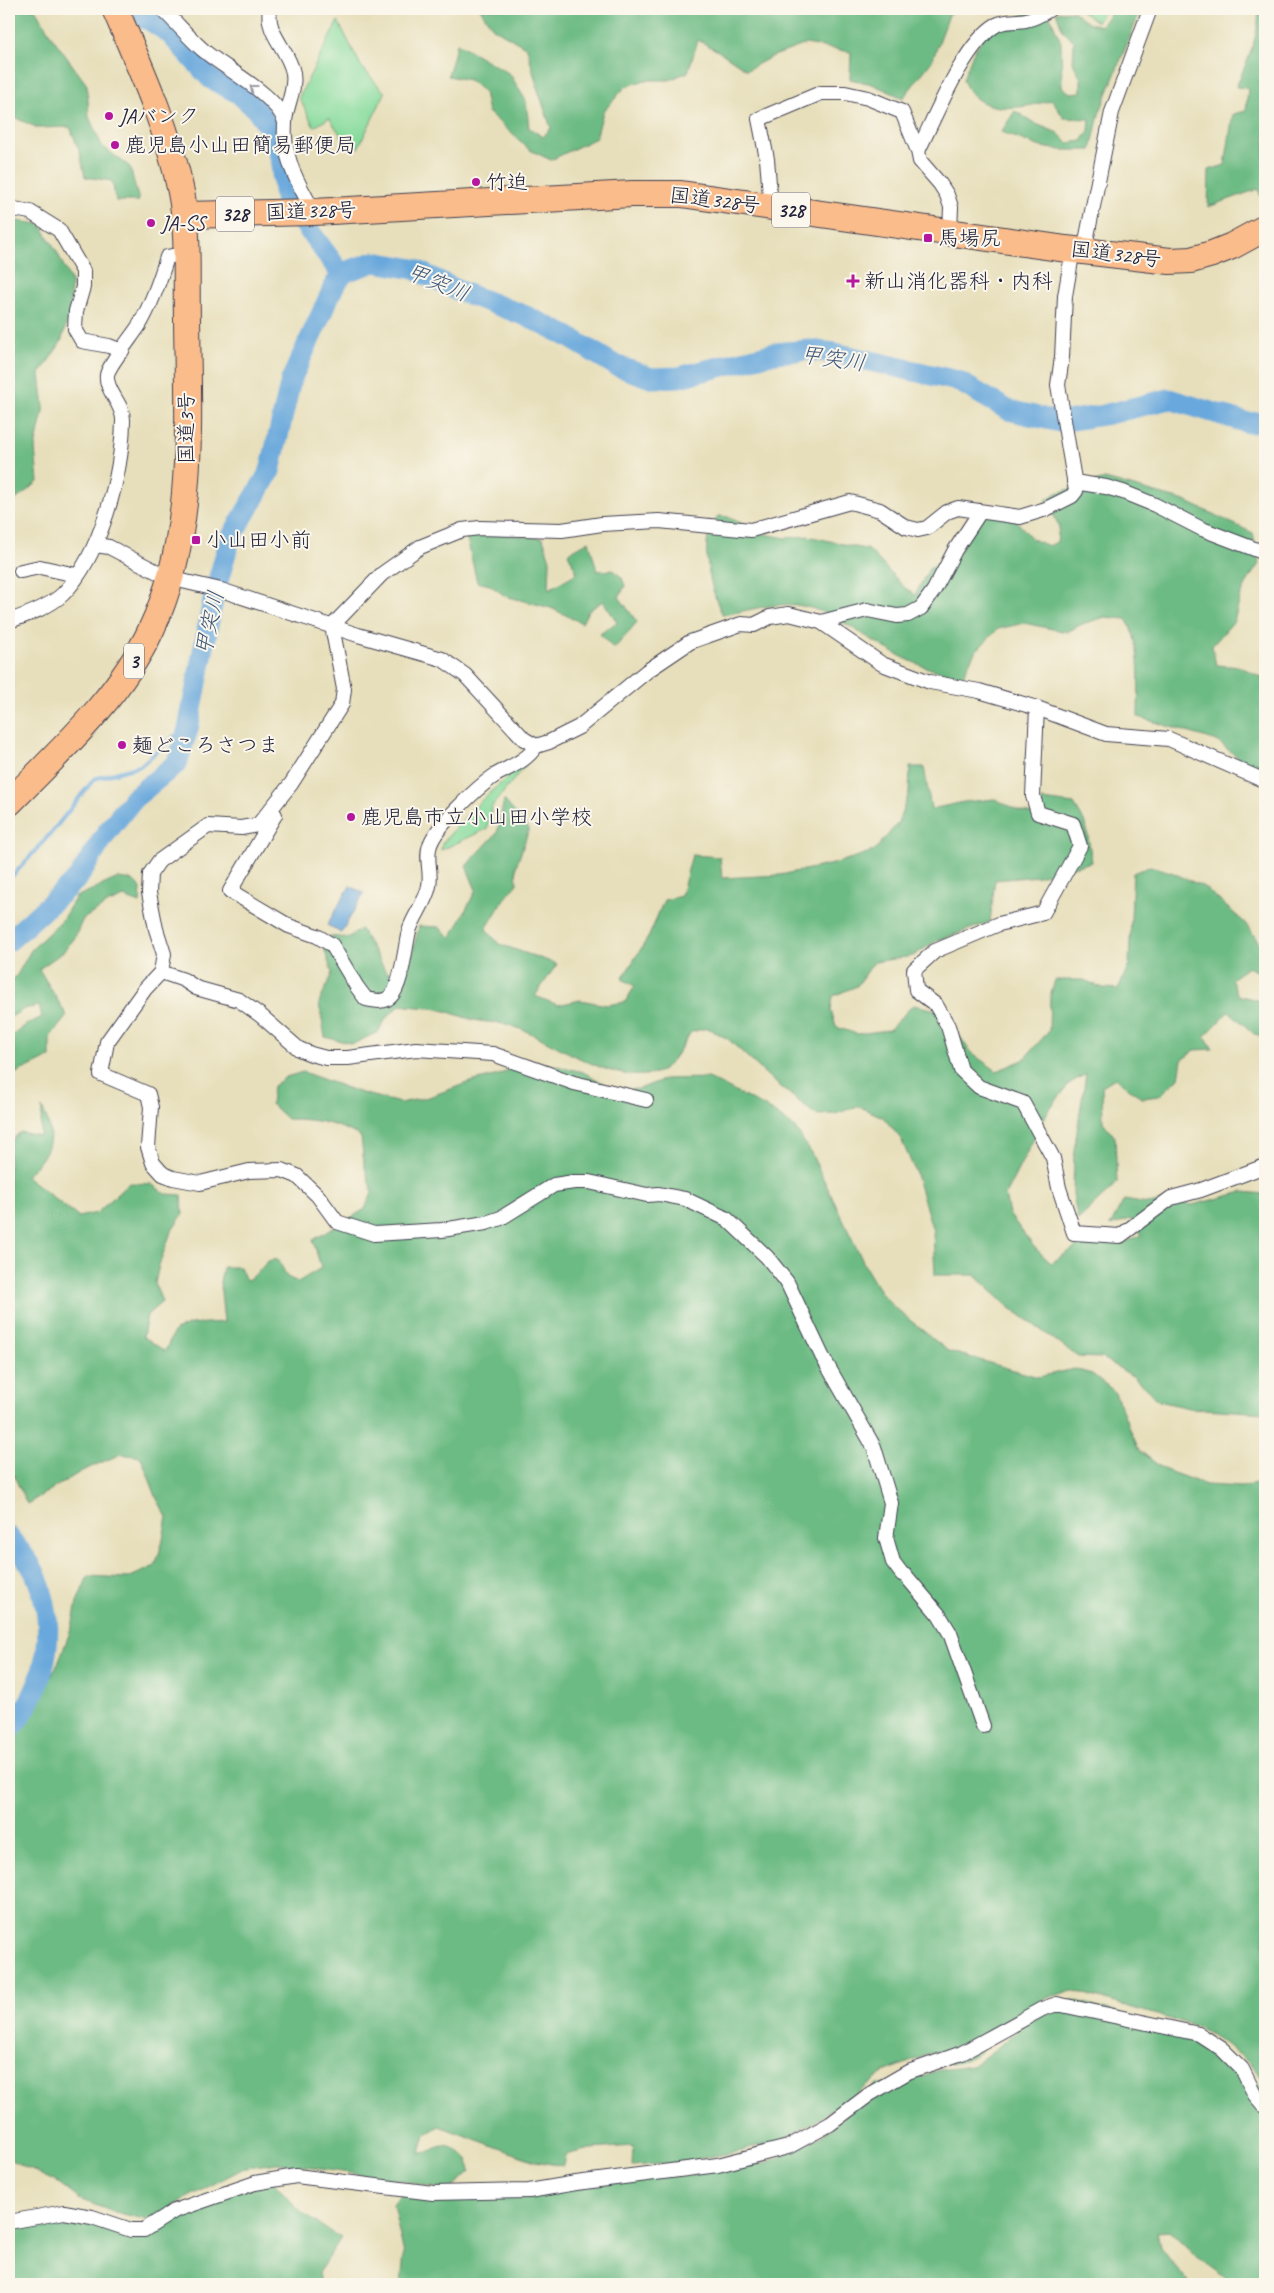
<svg xmlns="http://www.w3.org/2000/svg" width="1274" height="2293" font-family="Caveat,'Klee One',sans-serif">
  <style>
    .green { fill: #87db9d; stroke: #547e6c }
    .forest { fill: #6dbb84; stroke: #486e60 }
    .water { fill: #69a8dc; stroke: #46658c }
    .lines { fill: none; stroke-linecap: round; stroke-linejoin: round }
    .stream { stroke: #69a8dc; stroke-width: 4 }
    .river { stroke: #69a8dc; stroke-width: 21 }
    .street-casing { stroke: #403e4e; stroke-width: 16 }
    .highway-casing { stroke: #403e4e; stroke-width: 28 }
    .street { stroke: #fff; stroke-width: 14 }
    .highway { stroke: #fabc8b; stroke-width: 26 }
    .oneway { stroke: #9c9ca7 }
    .poi-dot { fill: #b5179e; stroke: #fbf7ec; stroke-width: 2 }
    .labels { text-anchor: middle; stroke-width: 4; stroke-linejoin: round; paint-order: stroke }
    .shield { fill: #fbf7ec; stroke: #636270; stroke-width: 1 }
    .shield-label { font-size: 20px; font-weight: bold; fill: #22223b }
    .poi-label { font-size: 21px; fill: #22223b; stroke: #fbf7ec; text-anchor: start }
    .street-label { font-size: 21px; fill: #22223b; stroke: #fbf7ec }
    .water-label { font-size: 22px; font-style: italic; fill: #3e587b; stroke: #fbf7ec }
  </style>
  <rect width="100%" height="100%" fill="#fbf7ec"/>
  <filter id="ink" filterUnits="userSpaceOnUse"><feTurbulence type="fractalNoise" baseFrequency=".02" numOctaves="2"/><feDisplacementMap in="SourceGraphic" scale="10" xChannelSelector="R" yChannelSelector="G"/><feConvolveMatrix kernelMatrix="1 2 1 2 8 2 1 2 1" color-interpolation-filters="sRGB"/></filter>
  <filter id="wash" filterUnits="userSpaceOnUse"><feTurbulence type="fractalNoise" baseFrequency=".0096" numOctaves="4" result="noise"/><feDisplacementMap in="SourceGraphic" scale="20" xChannelSelector="R" yChannelSelector="G"/><feGaussianBlur stdDeviation="1.12" result="paint"/><feColorMatrix in="noise" values="0 0 0 0 0 0 0 0 0 0 0 0 0 0 0 0 0 1.4 0 .05"/><feComposite in="paint" operator="in"/></filter>
  <g filter="url(#wash)">
    <rect width="100%" height="100%" fill="#e7dfbb"/>
    <g class="green">
      <path d="M 1079,9 L 1106,9 L 1097,22 Z"/>
      <path d="M 338,21 L 361,66 L 385,93 L 358,148 L 347,144 L 329,118 L 314,127 L 299,97 Z"/>
      <path d="M 528,762 L 492,806 L 487,829 L 441,850 L 442,844 C 469,811 493,787 528,762 Z"/>
    </g>
    <g class="forest">
      <path d="M 9,9 L 35,9 L 52,37 L 87,85 L 89,117 L 102,146 L 130,167 L 139,201 L 116,201 L 112,181 L 85,177 L 80,153 L 70,127 L 38,128 L 9,115 Z"/>
      <path d="M 480,9 L 954,9 L 949,15 L 932,61 L 903,98 L 872,84 L 850,79 L 851,52 L 806,44 L 771,57 L 747,70 L 720,52 L 698,40 L 688,72 L 669,80 L 645,80 L 625,87 L 603,112 L 596,138 L 551,160 L 530,150 L 488,112 L 484,92 L 469,80 L 448,76 L 457,43 L 510,74 L 526,101 L 529,128 L 543,137 L 551,128 L 538,90 L 527,48 L 493,28 Z"/>
      <path d="M 1035,9 L 1048,12 L 1061,42 L 1062,87 L 1070,93 L 1081,92 L 1081,79 L 1073,63 L 1074,41 L 1063,31 L 1056,12 L 1073,11 L 1089,23 L 1101,26 L 1113,9 L 1141,9 L 1099,114 L 1091,150 L 1061,150 L 1041,147 L 1001,132 L 1015,111 L 1036,124 L 1058,133 L 1068,143 L 1082,141 L 1089,131 L 1090,119 L 1064,118 L 1052,100 C 1022,109 975,117 963,79 L 973,53 L 985,34 Z"/>
      <path d="M 1259,9 L 1261,9 L 1265,18 L 1265,207 L 1258,189 L 1208,207 L 1209,170 L 1225,165 L 1233,114 L 1246,111 L 1248,88 L 1236,87 C 1248,59 1258,40 1259,9 Z"/>
      <path d="M 9,220 L 40,224 L 57,252 L 71,281 L 70,312 L 61,342 L 40,374 L 44,407 L 35,448 L 38,482 L 9,505 Z"/>
      <path d="M 1105,479 L 1185,501 L 1253,533 L 1259,564 L 1250,577 L 1241,595 L 1234,621 L 1212,646 L 1216,665 L 1241,667 L 1265,679 L 1265,771 L 1249,766 L 1217,741 L 1138,717 C 1138,687 1143,644 1126,619 L 1105,617 L 1082,624 L 1067,632 L 1024,623 L 998,629 L 975,652 L 962,677 C 930,671 902,659 874,641 C 850,627 830,611 802,606 C 778,601 747,611 723,615 C 713,598 703,557 708,538 C 710,530 714,523 718,516 L 728,517 L 764,534 L 786,538 L 808,536 L 869,550 L 904,587 L 915,595 L 930,567 L 950,566 L 986,509 L 1007,510 L 1032,539 L 1049,546 L 1057,542 L 1059,526 L 1046,500 L 1056,493 Z"/>
      <path d="M 488,533 L 543,538 L 550,560 L 549,589 L 577,573 L 568,553 L 589,541 L 597,571 L 614,570 L 622,578 L 625,586 L 619,597 L 637,622 L 614,649 L 600,634 L 617,622 L 603,601 L 588,611 L 582,623 L 551,608 L 505,596 L 490,585 L 477,582 L 466,535 Z"/>
      <path d="M 910,767 L 924,767 L 931,809 L 964,802 L 995,799 L 1019,811 L 1041,816 L 1042,800 L 1074,804 L 1086,824 L 1092,862 L 1039,876 L 995,880 L 990,922 L 936,941 L 913,956 L 874,962 L 857,986 L 833,996 L 831,1010 L 836,1027 L 857,1034 L 889,1030 L 913,1005 L 943,1011 L 971,1053 L 997,1071 L 1023,1060 L 1049,1031 L 1050,997 L 1055,980 L 1084,980 L 1103,988 L 1118,989 L 1129,965 L 1133,873 L 1150,866 L 1171,872 L 1204,887 L 1245,923 L 1265,951 L 1265,975 L 1248,967 L 1231,979 L 1238,995 L 1260,1001 L 1265,1012 L 1265,1040 L 1253,1033 L 1229,1011 L 1205,1036 L 1213,1049 L 1195,1050 L 1182,1060 L 1179,1078 L 1159,1096 L 1142,1098 L 1115,1078 L 1102,1086 L 1103,1122 L 1115,1137 L 1117,1183 L 1078,1220 L 1073,1194 L 1074,1150 L 1086,1074 L 1070,1083 L 1048,1111 L 1005,1195 L 1009,1214 L 1034,1247 L 1051,1263 L 1094,1236 L 1123,1243 L 1142,1235 L 1130,1219 L 1110,1226 L 1124,1200 L 1148,1204 L 1164,1201 L 1192,1205 L 1243,1192 L 1265,1194 L 1265,1413 L 1189,1408 L 1159,1401 L 1134,1377 L 1102,1358 L 1078,1357 L 1009,1307 L 974,1275 L 935,1275 L 933,1231 L 915,1171 L 901,1139 L 883,1117 L 858,1106 L 835,1114 L 816,1115 L 771,1079 L 728,1039 L 707,1028 L 691,1032 C 685,1041 671,1066 661,1071 C 615,1090 557,1041 515,1027 C 502,1022 488,1023 474,1020 C 462,1017 450,1012 438,1009 C 425,1007 412,1007 400,1005 L 387,1017 L 378,1032 L 353,1044 L 325,1037 L 319,1003 L 332,973 L 324,948 L 330,936 L 348,938 L 361,929 L 387,973 L 409,967 L 419,926 L 439,927 L 451,938 L 476,890 L 466,866 L 497,833 L 504,800 L 529,829 L 516,867 L 517,884 L 506,896 L 486,929 L 499,944 L 557,964 L 535,996 L 558,1005 L 580,1000 L 607,1005 L 625,1002 L 635,986 L 622,979 L 649,936 L 664,900 L 681,896 L 692,855 L 720,857 L 722,878 L 780,875 L 833,864 L 874,851 L 898,823 L 909,793 Z"/>
      <path d="M 118,878 L 133,880 L 141,888 L 140,903 L 124,897 L 109,903 L 83,919 L 74,939 L 63,952 L 39,969 L 67,1016 L 50,1037 L 50,1057 L 16,1073 L 9,1081 L 9,1038 L 26,1025 L 42,1017 L 39,1006 L 24,1009 L 9,1018 L 9,984 L 17,975 L 31,950 L 62,920 L 76,897 Z"/>
      <path d="M 526,1059 L 583,1072 L 616,1090 L 639,1089 L 665,1079 L 708,1078 L 769,1109 L 795,1128 L 810,1151 L 867,1270 L 881,1293 L 895,1308 L 948,1351 L 1038,1377 L 1074,1369 L 1092,1374 L 1114,1391 L 1139,1450 L 1163,1469 L 1206,1485 L 1242,1487 L 1265,1482 L 1265,2082 L 1249,2062 L 1223,2042 L 1198,2027 L 1071,1990 L 1041,2000 L 1011,2016 L 980,2052 L 960,2062 L 950,2064 L 935,2052 L 884,2072 L 843,2104 L 785,2139 L 741,2151 L 676,2163 L 632,2166 L 633,2146 L 590,2149 L 565,2155 L 563,2166 L 535,2161 L 439,2126 L 425,2135 L 420,2153 C 430,2153 431,2150 439,2146 C 450,2142 460,2153 468,2159 L 470,2171 L 449,2191 L 399,2180 L 278,2163 L 246,2167 L 183,2200 L 163,2214 L 148,2220 L 111,2211 L 79,2199 L 60,2184 L 9,2159 L 9,1748 L 56,1668 L 72,1627 L 77,1602 L 88,1576 L 128,1578 L 155,1566 L 162,1544 L 167,1517 L 157,1499 L 141,1457 L 121,1454 L 82,1471 L 27,1504 L 9,1465 L 9,1144 L 20,1132 L 40,1136 L 42,1108 C 57,1138 50,1153 26,1176 L 78,1217 L 97,1213 L 129,1183 L 151,1184 L 166,1194 L 182,1195 L 183,1214 L 171,1232 L 159,1265 L 155,1283 L 162,1302 L 147,1315 L 143,1337 L 165,1351 L 175,1330 L 191,1324 L 224,1322 L 220,1282 L 223,1267 L 240,1267 L 246,1281 L 258,1272 L 268,1261 L 278,1259 L 287,1277 L 298,1282 L 321,1268 L 313,1240 L 365,1209 L 372,1192 L 364,1164 L 361,1137 C 337,1123 315,1119 287,1119 L 271,1104 L 273,1086 L 286,1077 L 303,1072 L 361,1093 L 400,1103 L 429,1097 L 470,1082 L 499,1075 Z"/>
      <path d="M 1073,2000 L 1107,2009 L 1214,2050 L 1255,2081 L 1265,2092 L 1265,2284 L 1236,2284 L 1196,2256 L 1169,2230 L 1157,2231 L 1160,2247 L 1189,2284 L 401,2284 L 404,2254 L 393,2205 L 405,2189 L 449,2199 L 685,2175 L 765,2163 L 797,2150 L 830,2130 L 876,2085 L 925,2075 L 939,2070 L 972,2066 L 997,2048 L 1024,2024 Z"/>
      <path d="M 271,2179 C 289,2203 314,2223 341,2238 L 318,2273 L 320,2284 L 9,2284 L 9,2220 L 65,2213 L 142,2226 Z"/>
    </g>
    <path class="water" d="M 350,886 L 364,893 L 341,933 L 327,925 Z"/>
    <g class="lines">
      <path class="stream" d="M 9,880 L 52,832 L 94,779 L 140,766 L 173,737 L 188,729"/>
      <g class="river">
        <path d="M 133,15 L 149,20 L 169,33 L 211,79 L 238,93 L 258,111 L 272,133 L 280,157 L 285,198 L 342,275"/>
        <path d="M 9,941 L 78,878 L 107,832 L 134,798 L 177,763 L 188,729 L 214,595 L 230,539 L 270,471 L 291,380 L 335,284 L 345,272 L 374,262 L 414,269 L 457,290 L 526,316 L 567,336 L 615,365 L 651,378 L 679,377 L 775,353 L 809,350 L 835,353 L 958,381 L 1008,410 L 1060,422 L 1104,415 L 1169,399 L 1248,423 L 1265,422"/>
        <path d="M 9,1537 C 18,1549 32,1563 37,1578 C 59,1632 46,1688 9,1731"/>
      </g>
    </g>
  </g>
  <g filter="url(#ink)">
    <g class="lines">
      <defs>
        <g id="street">
          <path d="M 162,9 C 176,22 188,37 203,50 C 225,69 277,95 285,122"/>
          <path d="M 270,9 C 265,33 289,50 293,73 C 296,90 286,105 285,122 C 282,158 298,183 314,212"/>
          <path d="M 918,151 C 935,117 964,44 996,25 C 1005,20 1016,22 1026,20 C 1035,18 1042,14 1050,9"/>
          <path d="M 771,207 L 767,159 L 759,119 L 821,93 L 845,93 L 868,98 L 902,112 L 918,151 L 920,161 L 940,184 L 947,195 L 951,207 L 950,232"/>
          <path d="M 9,208 L 30,212 L 59,230 L 83,271 L 83,287 L 76,311 L 75,329 L 82,341 L 109,346 L 122,351"/>
          <path d="M 1084,251 L 1112,112 L 1150,9"/>
          <path d="M 1074,482 L 1106,487 L 1123,492 L 1155,505 L 1202,529 L 1265,553"/>
          <path d="M 95,545 L 109,547 L 169,578 L 221,590 L 358,635 L 442,659 L 465,675 L 524,739 L 536,746 L 549,742 L 579,727 L 647,671 L 690,642 L 741,624 L 754,625 L 770,617 L 789,614 L 821,622 L 882,664 L 930,682 L 979,691 L 1037,708 L 1106,734 L 1169,739 L 1265,781"/>
          <path d="M 21,571 L 40,567 L 76,575"/>
          <path d="M 9,621 C 27,615 49,607 63,594 C 101,555 122,474 123,421 C 124,404 105,391 107,375 C 108,366 134,334 140,324 C 152,303 160,280 167,257 L 186,253"/>
          <path d="M 821,622 L 867,610 L 897,616 L 908,615 L 921,608 L 934,590 L 955,550 L 980,512"/>
          <path d="M 332,626 L 344,689 L 342,704 L 291,784 L 258,825 L 241,828 L 208,826 L 159,861 L 150,874 L 149,893 L 156,929 L 164,954 L 161,972 L 145,989 L 107,1042 L 101,1074 L 148,1094 L 151,1107 L 148,1147 L 153,1163 L 163,1174 L 173,1178 L 200,1183 L 249,1171 L 282,1170 L 297,1176 L 318,1196 L 337,1222 L 374,1234 L 442,1230 L 486,1223 L 501,1218 L 554,1185 L 574,1182 L 589,1182 L 647,1195 L 659,1194 L 685,1199 L 727,1219 L 767,1257 L 787,1282 L 822,1356 L 874,1447 L 891,1503 L 886,1538 L 893,1562 L 902,1574 L 906,1576 L 939,1615 L 950,1633 L 983,1726"/>
          <path d="M 332,626 L 382,574 L 420,547 L 462,530 L 480,528 L 562,530 L 602,524 L 659,521 L 751,530 L 850,502 L 880,510 L 906,527 L 918,530 L 927,528 L 947,512 L 958,508 L 1020,517 L 1046,509 L 1072,496 L 1076,491 L 1058,385 L 1062,357 L 1065,296 L 1073,249"/>
          <path d="M 1037,708 L 1033,796 L 1038,813 L 1073,824 L 1080,846 L 1043,913 L 999,924 L 935,951 L 914,970 L 916,990 L 936,1005 L 948,1026 L 961,1070 L 979,1087 L 1023,1103 L 1053,1158 L 1059,1188 L 1074,1233 L 1120,1236 L 1171,1198 L 1201,1190 L 1265,1166"/>
          <path d="M 275,815 L 230,891 L 289,926 L 317,936 L 332,945 L 357,987 L 366,999 C 375,1001 385,1003 391,996 C 402,985 405,947 409,931 C 414,915 426,902 429,886 C 432,871 425,858 430,845 C 436,826 477,788 494,776 C 509,767 527,761 536,746"/>
          <path d="M 161,972 L 184,980 L 196,988 L 239,1000 L 260,1015 L 299,1049 L 311,1054 L 326,1058 L 348,1058 L 416,1049 L 493,1054 L 574,1083 L 646,1100"/>
          <path d="M 9,2222 L 64,2212 L 92,2217 L 131,2230 L 144,2230 L 174,2211 L 255,2183 L 296,2176 L 433,2193 L 529,2191 L 576,2183 L 718,2165 L 788,2147 L 830,2124 L 870,2094 L 908,2072 L 962,2053 L 1042,2009 L 1057,2004 L 1199,2034 L 1222,2049 L 1242,2069 L 1255,2095 L 1265,2107"/>
        </g>
        <g id="highway">
          <path d="M 184,215 L 314,212 L 632,194 L 681,194 L 1066,249 L 1170,261 L 1191,260 L 1212,254 L 1232,246 L 1265,228"/>
          <path d="M 9,803 C 61,750 119,698 151,630 C 196,536 188,419 187,318 C 186,276 189,233 181,192 C 168,128 141,69 115,9"/>
        </g>
      </defs>
      <use href="#street" class="street-casing"/>
      <use href="#highway" class="highway-casing"/>
      <use href="#street" class="street"/>
      <use href="#highway" class="highway"/>
    </g>
    <defs><path id="oneway-chevron" d="M-2-3.5L2.5 0L-2 3.5" fill="none" stroke-width="1.6" stroke-linecap="round" stroke-linejoin="round" transform="scale(1.25)"/></defs>
    <use class="oneway" href="#oneway-chevron" transform="translate(253 88) rotate(-143)"/>
  </g>
  <g class="poi-dot">
    <circle cx="109" cy="116" r="5"/>
    <circle cx="115" cy="145" r="5"/>
    <circle cx="476" cy="182" r="5"/>
    <circle cx="151" cy="223" r="5"/>
    <rect x="923" y="233" width="10" height="10" rx="2.5"/>
    <path d="M850.5 273.5h5v5h5v5h-5v5h-5v-5h-5v-5h5z"/>
    <rect x="191" y="535" width="10" height="10" rx="2.5"/>
    <circle cx="122" cy="745" r="5"/>
    <circle cx="351" cy="817" r="5"/>
  </g>
  <g class="labels">
    <g class="shield">
      <rect x="772" y="192.5" width="38" height="35" rx="4"/>
      <rect x="216" y="196.5" width="38" height="35" rx="4"/>
      <rect x="124" y="643.5" width="20" height="35" rx="4"/>
    </g>
    <g class="shield-label">
      <text x="791" y="217">328</text>
      <text x="235" y="221">328</text>
      <text x="134" y="668">3</text>
    </g>
    <g class="poi-label">
      <text x="119" y="123">JAバンク</text>
      <text x="125" y="152">鹿児島小山田簡易郵便局</text>
      <text x="486" y="189">竹迫</text>
      <text x="161" y="230">JA-SS</text>
      <text x="938" y="245">馬場尻</text>
      <text x="864" y="288">新山消化器科・内科</text>
      <text x="206" y="547">小山田小前</text>
      <text x="132" y="752">麺どころさつま</text>
      <text x="361" y="824">鹿児島市立小山田小学校</text>
    </g>
    <g class="street-label">
      <text transform="translate(715 200) rotate(7)" y="7">国道328号</text>
      <text transform="translate(311 211) rotate(-2)" y="7">国道328号</text>
      <text transform="translate(1116 254) rotate(7)" y="7">国道328号</text>
      <text transform="translate(186 428) rotate(-90)" y="7">国道3号</text>
    </g>
    <g class="water-label">
      <text transform="translate(438 282) rotate(22)" y="8">甲突川</text>
      <text transform="translate(833 358) rotate(8)" y="8">甲突川</text>
      <text transform="translate(209 623) rotate(-78)" y="8">甲突川</text>
    </g>
  </g>
  <rect width="1274" height="2293" fill="none" stroke="#fbf7ec" stroke-width="30"/>
</svg>
